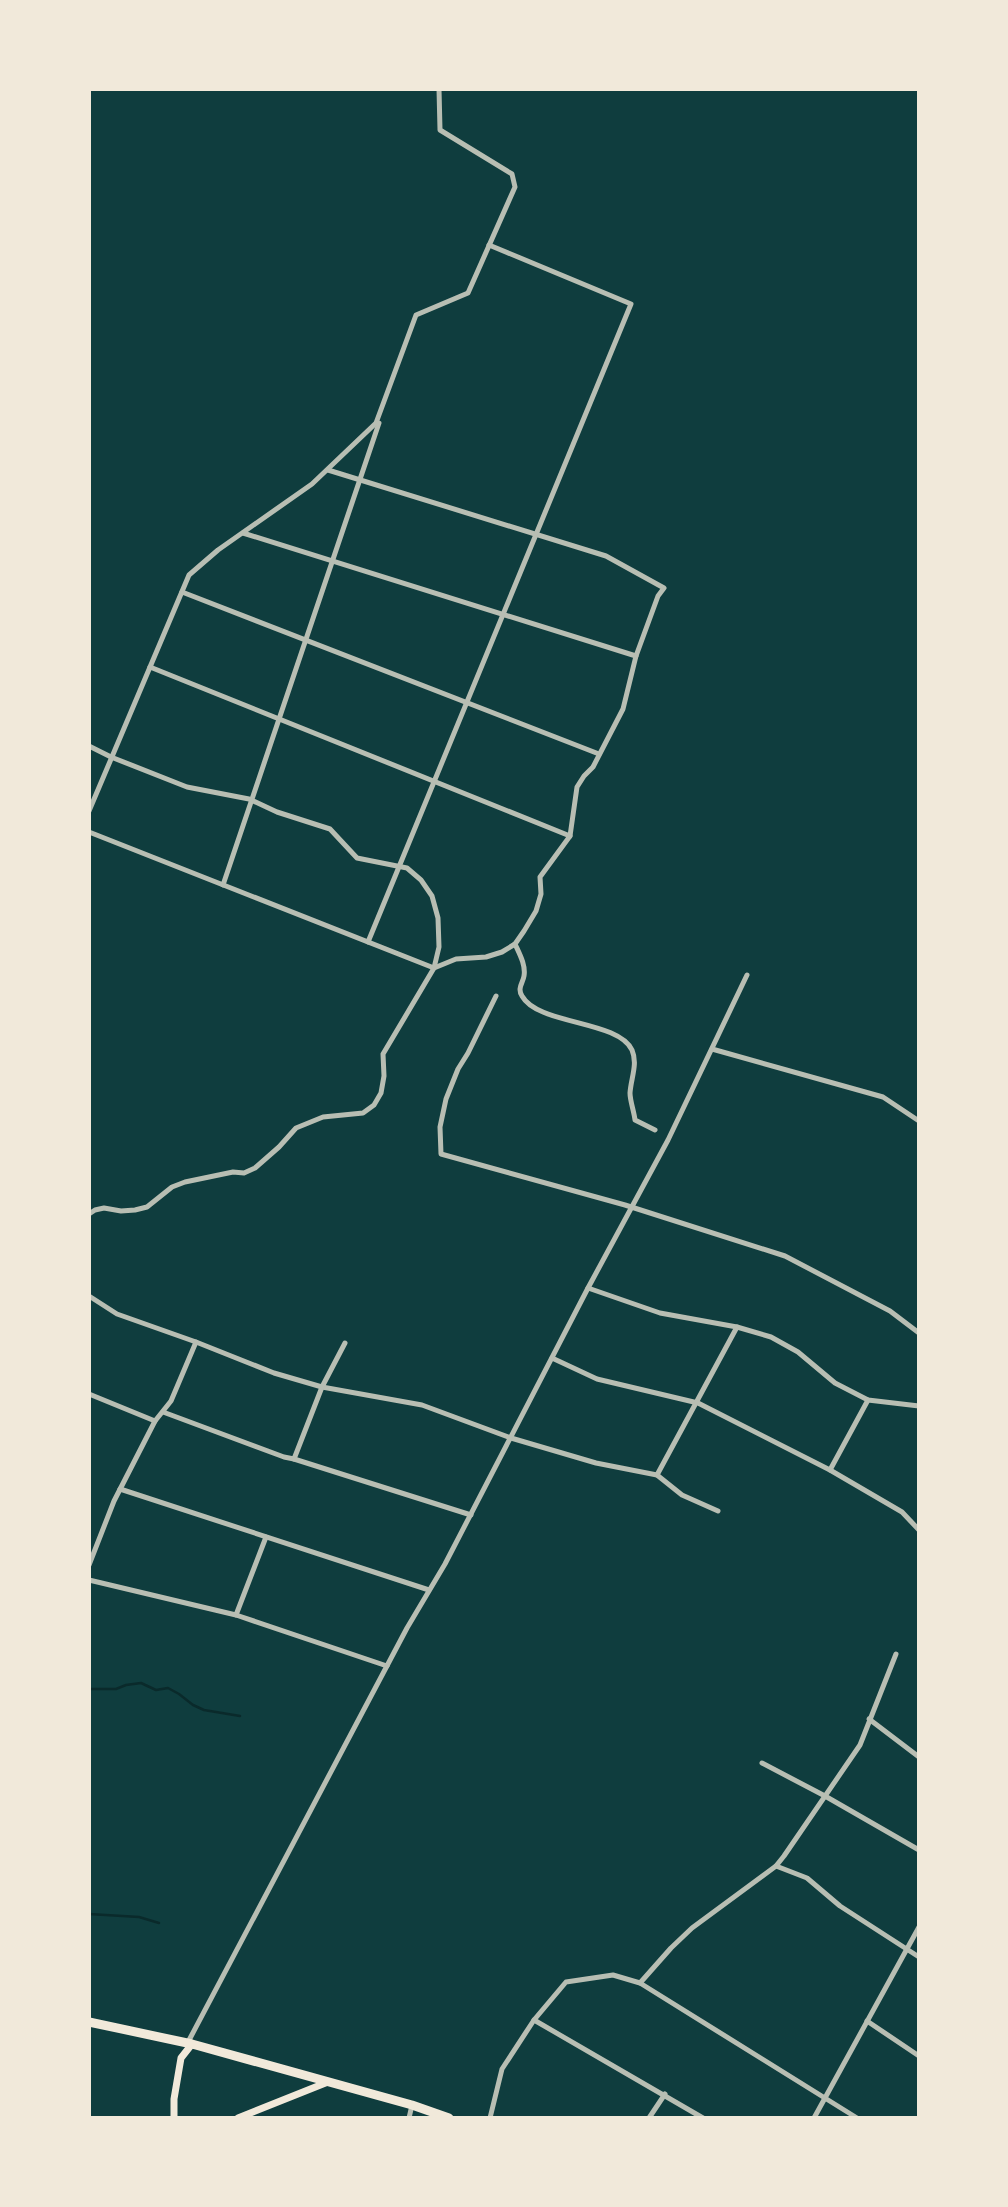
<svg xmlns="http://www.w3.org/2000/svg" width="1008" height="2207" font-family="Inter,sans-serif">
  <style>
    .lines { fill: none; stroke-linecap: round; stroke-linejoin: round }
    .stream { stroke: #0a2a2b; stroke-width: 2.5 }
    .minor { stroke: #b8beb3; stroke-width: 5 }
    .secondary { stroke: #f1e9da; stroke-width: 7 }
    .trunk { stroke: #f1e9da; stroke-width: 9 }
  </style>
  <rect width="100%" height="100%" fill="#0f3d3e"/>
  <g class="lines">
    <g class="stream">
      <path d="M 89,1689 L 116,1689 L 126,1685 L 141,1683 L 156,1690 L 168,1688 L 179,1694 L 193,1705 L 204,1710 L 240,1716"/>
      <path d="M 89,1914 L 139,1917 L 159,1923"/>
    </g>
    <g class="minor">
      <path d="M 243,533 L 636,656"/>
      <path d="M 182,592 L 599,754"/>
      <path d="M 150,667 L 570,836"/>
      <path d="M 89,746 L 111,757 L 187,787 L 249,799 L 277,812 L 330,829 L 357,858 L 407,868 L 421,880 L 432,896 L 438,918 L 439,947 L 434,968 L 383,1054 L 384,1076 L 381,1093 L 374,1105 L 363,1113 L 323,1117 L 296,1128 L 279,1147 L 255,1168 L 244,1173 L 233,1172 L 185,1182 L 172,1187 L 147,1207 L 135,1210 L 121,1211 L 104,1208 L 95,1210 L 89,1214"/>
      <path d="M 89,811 L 189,575 L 218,550 L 312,484 L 376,423 L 416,315 L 468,293 L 515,187 L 512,174 L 440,130 L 439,89"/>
      <path d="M 89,832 L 434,968 L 456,959 L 486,957 L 502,952 L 515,944 L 524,931 L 536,911 L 541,894 L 540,877 L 570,836 L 577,787 L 584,776 L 593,767 L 623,709 L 636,656 L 658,596 L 664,588 L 606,556 L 328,470"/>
      <path d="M 223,885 L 379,423"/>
      <path d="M 368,942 L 631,304 L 489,245"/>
      <path d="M 515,944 C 519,953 526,965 524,976 C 523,983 517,988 522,996 C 538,1025 618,1020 632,1050 C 638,1064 631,1078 630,1093 C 630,1101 634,1111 635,1120 L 655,1130"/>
      <path d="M 496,996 L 468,1053 L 458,1069 L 446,1099 L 440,1127 L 441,1154 L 625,1205 L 785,1256 L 890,1311 L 919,1333"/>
      <path d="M 712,1049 L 883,1097 L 919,1121"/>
      <path d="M 588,1288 L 660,1313 L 737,1327 L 771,1337 L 798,1352 L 835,1383 L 868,1400 L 919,1406"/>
      <path d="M 89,1296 L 117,1314 L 196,1342 L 274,1373 L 322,1387 L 422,1405 L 511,1438 L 596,1463 L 657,1475 L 682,1495 L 718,1511"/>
      <path d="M 552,1358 L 597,1379 L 698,1403 L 830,1470 L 902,1512 L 919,1530"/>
      <path d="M 89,1394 L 155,1421"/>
      <path d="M 163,1412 L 284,1457 L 294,1459 L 322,1387 L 345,1343"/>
      <path d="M 294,1459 L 471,1515"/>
      <path d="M 830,1470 L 868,1400"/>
      <path d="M 657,1475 L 737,1327"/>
      <path d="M 120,1489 L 429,1590"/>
      <path d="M 89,1565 L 114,1501 L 155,1421 L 171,1401 L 196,1342"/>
      <path d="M 89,1580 L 236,1615 L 387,1666"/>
      <path d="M 236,1615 L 266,1537"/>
      <path d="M 869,1719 L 919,1757"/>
      <path d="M 762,1763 L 825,1796 L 919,1850"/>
      <path d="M 776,1866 L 807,1878 L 840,1906 L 919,1957"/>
      <path d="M 640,1983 L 671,1948 L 692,1928 L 776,1866 L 784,1856 L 860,1745 L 896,1654"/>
      <path d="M 534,2020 L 703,2118"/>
      <path d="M 867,2021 L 919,2056"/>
      <path d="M 187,2044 L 407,1628 L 445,1564 L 588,1288 L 668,1140 L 747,975"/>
      <path d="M 409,2118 L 412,2105"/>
      <path d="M 490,2118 L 502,2069 L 534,2020 L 566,1982 L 613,1975 L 640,1983 L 857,2118"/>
      <path d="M 649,2118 L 665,2094"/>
      <path d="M 814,2118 L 919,1927"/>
    </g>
    <g class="secondary">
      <path d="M 174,2118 L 174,2099 L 181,2058 L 192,2044"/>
      <path d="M 238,2118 L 328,2082"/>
    </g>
    <path class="trunk" d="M 89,2022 L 192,2044 L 412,2105 L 449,2118"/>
  </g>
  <rect width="1008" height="2207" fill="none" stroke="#f1e9da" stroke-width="182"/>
</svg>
